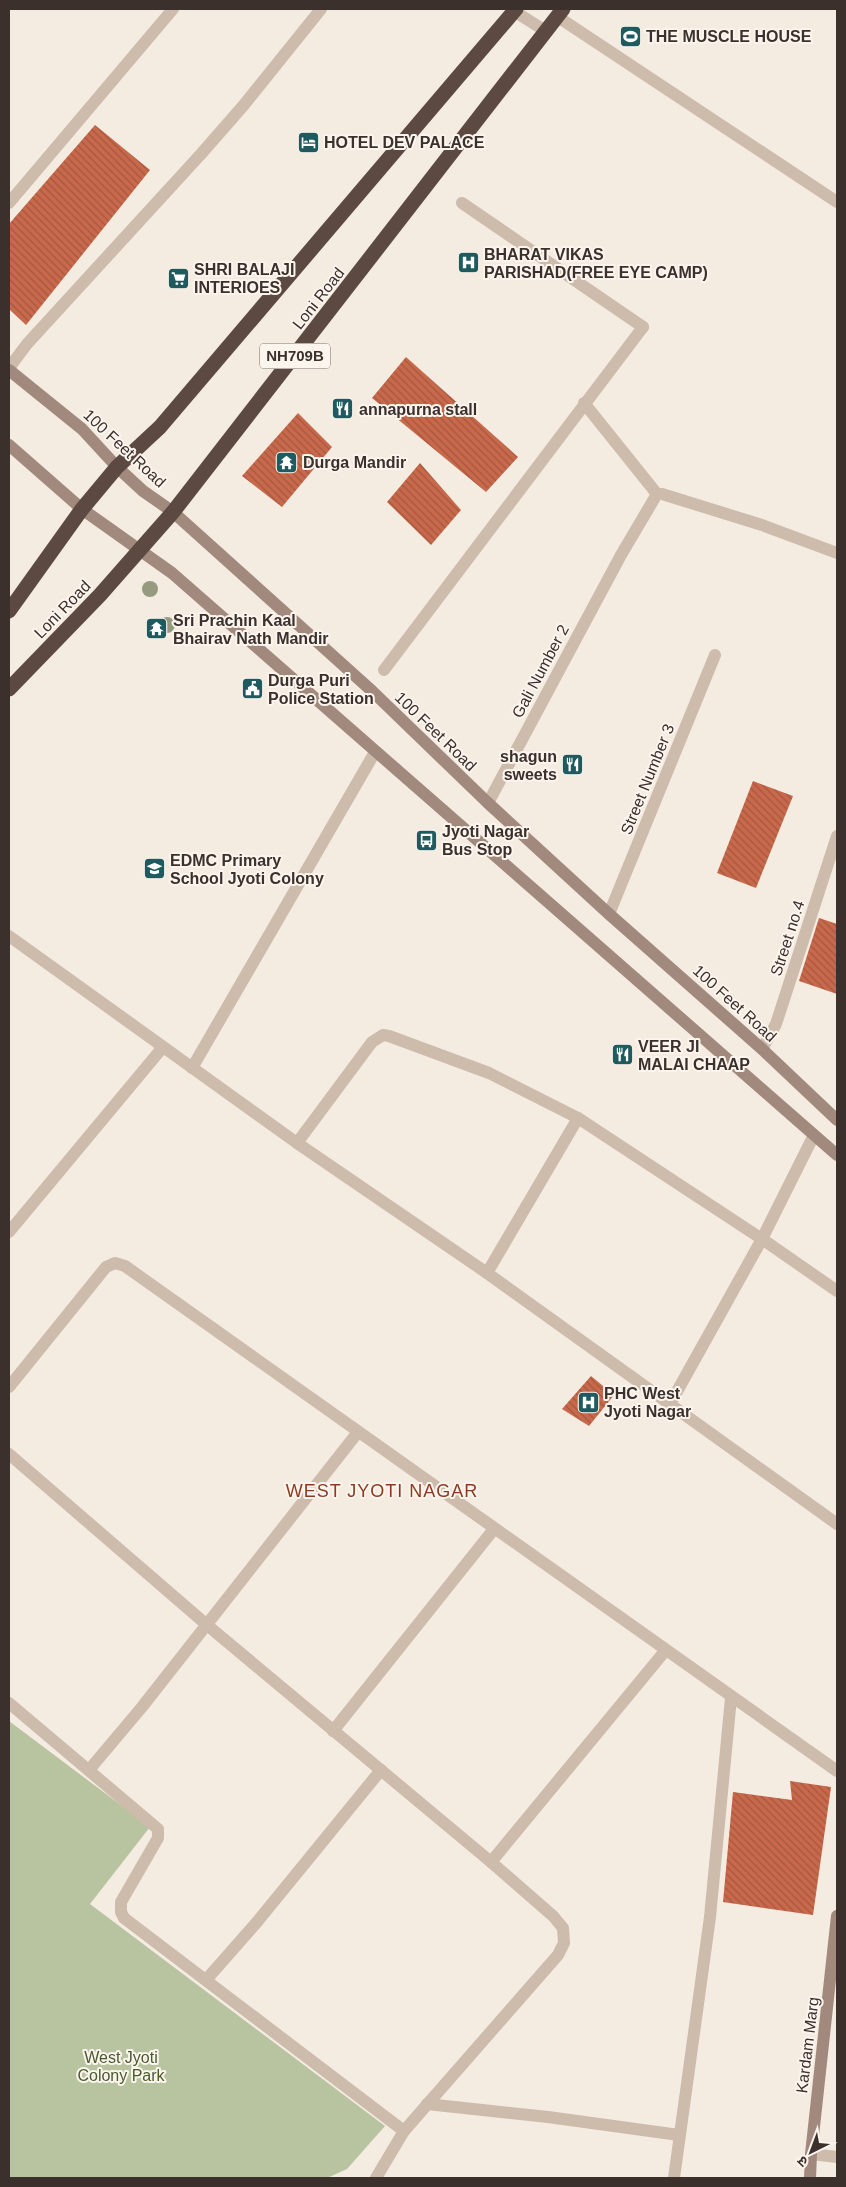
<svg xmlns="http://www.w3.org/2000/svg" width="846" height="2187" font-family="Helvetica,'Noto Sans Devanagari',sans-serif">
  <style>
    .green { fill: #b8c4a0 }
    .building { fill: url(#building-back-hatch) }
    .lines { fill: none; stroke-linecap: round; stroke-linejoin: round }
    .lane { stroke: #cdbbac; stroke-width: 12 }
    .street { stroke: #cdbbac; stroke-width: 12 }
    .secondary { stroke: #a18a7d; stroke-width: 12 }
    .highway { stroke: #5c4a42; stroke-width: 15 }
    .tree { fill: #969b7f }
    .labels { text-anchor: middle; stroke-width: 4; stroke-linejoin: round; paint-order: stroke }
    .shield { fill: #fbf5ee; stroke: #756b66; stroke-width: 1 }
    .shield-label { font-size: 15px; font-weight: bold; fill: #3b302b }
    .poi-label { font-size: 16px; font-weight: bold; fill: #3b302b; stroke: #fbf5ee; text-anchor: start }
    .street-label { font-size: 16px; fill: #3b302b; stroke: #fbf5ee }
    .park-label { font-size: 16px; fill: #4a5a2e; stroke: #fbf5ee }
    .neighbourhood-label { font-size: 18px; letter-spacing: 1px; fill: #8c3b22; stroke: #fbf5ee }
  </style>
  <defs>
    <pattern id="building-back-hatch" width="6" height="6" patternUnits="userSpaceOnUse" patternTransform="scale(1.25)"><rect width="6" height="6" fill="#c8694b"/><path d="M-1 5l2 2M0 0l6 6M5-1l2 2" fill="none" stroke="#a4573f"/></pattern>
  </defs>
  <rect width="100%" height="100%" fill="#f4ebe1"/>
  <path class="green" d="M 9,1721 L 150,1827 L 90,1904 L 385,2126 L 347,2169 L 327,2178 L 9,2178 Z"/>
  <g class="building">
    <path d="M 95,125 L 150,170 L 26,325 L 9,309 L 9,224 Z"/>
    <path d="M 406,357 L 518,457 L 486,492 L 372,398 Z"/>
    <path d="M 298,413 L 332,447 L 282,507 L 242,476 Z"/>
    <path d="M 420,463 L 461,510 L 431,545 L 387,502 Z"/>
    <path d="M 753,781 L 793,796 L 756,888 L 717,873 Z"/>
    <path d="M 819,918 L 837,924 L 837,994 L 799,981 Z"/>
    <path d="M 591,1376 L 614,1395 L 589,1426 L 562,1409 Z"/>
    <path d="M 790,1781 L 831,1787 L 813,1915 L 723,1902 L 733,1792 L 792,1800 Z"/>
  </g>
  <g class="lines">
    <g class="lane">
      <path d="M 462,203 L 643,327"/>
      <path d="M 584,403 L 657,494"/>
    </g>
    <g class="street">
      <path d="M 511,9 L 547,32"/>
      <path d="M 558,17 L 837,202"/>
      <path d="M 9,203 L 173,9"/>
      <path d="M 9,368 L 27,344 L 201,154 L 243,106 L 321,9"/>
      <path d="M 384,670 L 643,327"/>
      <path d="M 488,803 L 621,555 L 657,494 L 662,494 L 762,525 L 837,553"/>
      <path d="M 609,914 L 715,655"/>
      <path d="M 9,936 L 297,1143 L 487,1273 L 837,1524"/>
      <path d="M 762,1049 L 776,1024 L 837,836"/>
      <path d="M 192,1068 L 375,752"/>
      <path d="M 297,1143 L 372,1042 L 383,1035 L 389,1036 L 489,1073 L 578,1118 L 762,1239 L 837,1291"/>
      <path d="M 9,1232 L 163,1047"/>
      <path d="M 487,1273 L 578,1118"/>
      <path d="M 9,1387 L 106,1267 L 115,1263 L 125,1266 L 837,1771"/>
      <path d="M 670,1404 L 762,1239 L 814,1135"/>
      <path d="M 9,1454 L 207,1625 L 491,1862 L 553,1916 L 563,1928 L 564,1943 L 558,1955 L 404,2131 L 376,2178"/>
      <path d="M 9,1703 L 158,1829 L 158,1838 L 121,1902 L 121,1912 L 124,1918 L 404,2131"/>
      <path d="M 333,1731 L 494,1529"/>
      <path d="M 89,1770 L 142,1707 L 358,1432"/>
      <path d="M 491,1862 L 665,1651"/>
      <path d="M 206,1980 L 257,1922 L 381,1770"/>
      <path d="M 427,2104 L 548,2117 L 679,2135"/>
      <path d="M 811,2154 L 837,2157"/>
      <path d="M 674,2178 L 710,1917 L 731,1698"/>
    </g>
    <g class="secondary">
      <path d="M 9,370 L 82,429 L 117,467 L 143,491 L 173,512 L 372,691 L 488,803 L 609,914 L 762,1049 L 837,1120"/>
      <path d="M 9,445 L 82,509 L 172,573 L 837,1155"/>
      <path d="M 810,2178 L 811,2154 L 837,1916"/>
    </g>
    <g class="highway">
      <path d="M 9,611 L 82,509 L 117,467 L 160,427 L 516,9"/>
      <path d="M 9,689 L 100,595 L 173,512 L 563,9"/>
    </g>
  </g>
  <g class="tree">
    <circle cx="150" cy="589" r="8"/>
    <circle cx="167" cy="625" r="8"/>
  </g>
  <defs>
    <symbol id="stadium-square" viewBox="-11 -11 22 22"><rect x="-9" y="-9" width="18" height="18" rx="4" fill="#1f5a5e" stroke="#fbf5ee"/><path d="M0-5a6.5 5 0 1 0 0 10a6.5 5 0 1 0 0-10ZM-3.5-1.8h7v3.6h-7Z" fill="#fff"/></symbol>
    <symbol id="hotel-square" viewBox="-11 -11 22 22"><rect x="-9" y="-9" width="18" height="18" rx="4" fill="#1f5a5e" stroke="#fbf5ee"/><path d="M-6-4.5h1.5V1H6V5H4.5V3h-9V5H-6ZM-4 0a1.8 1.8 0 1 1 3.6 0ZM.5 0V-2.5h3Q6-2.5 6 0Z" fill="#fff"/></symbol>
    <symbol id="hospital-square" viewBox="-11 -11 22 22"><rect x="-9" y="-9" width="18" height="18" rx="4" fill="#1f5a5e" stroke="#fbf5ee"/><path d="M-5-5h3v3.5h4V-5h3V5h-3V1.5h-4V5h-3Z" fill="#fff"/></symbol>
    <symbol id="supermarket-square" viewBox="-11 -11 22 22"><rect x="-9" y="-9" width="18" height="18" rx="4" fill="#1f5a5e" stroke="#fbf5ee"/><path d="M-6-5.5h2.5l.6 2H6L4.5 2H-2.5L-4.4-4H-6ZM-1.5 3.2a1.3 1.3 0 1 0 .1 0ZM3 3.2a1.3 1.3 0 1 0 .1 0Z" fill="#fff"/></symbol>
    <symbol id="restaurant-square" viewBox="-11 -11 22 22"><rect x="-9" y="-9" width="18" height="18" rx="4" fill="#1f5a5e" stroke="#fbf5ee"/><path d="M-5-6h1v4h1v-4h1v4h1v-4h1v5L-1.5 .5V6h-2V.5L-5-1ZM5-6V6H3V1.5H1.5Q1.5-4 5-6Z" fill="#fff"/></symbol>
    <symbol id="temple-square" viewBox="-11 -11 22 22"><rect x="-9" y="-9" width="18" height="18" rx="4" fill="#1f5a5e" stroke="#fbf5ee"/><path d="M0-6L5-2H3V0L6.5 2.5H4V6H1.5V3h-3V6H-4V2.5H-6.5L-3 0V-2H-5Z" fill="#fff"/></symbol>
    <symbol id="civic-square" viewBox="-11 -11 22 22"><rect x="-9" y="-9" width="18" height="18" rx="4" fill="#1f5a5e" stroke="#fbf5ee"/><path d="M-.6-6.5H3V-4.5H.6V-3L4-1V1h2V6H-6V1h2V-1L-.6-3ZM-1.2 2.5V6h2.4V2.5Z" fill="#fff"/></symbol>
    <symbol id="bus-square" viewBox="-11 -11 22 22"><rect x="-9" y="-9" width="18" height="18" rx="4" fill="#1f5a5e" stroke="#fbf5ee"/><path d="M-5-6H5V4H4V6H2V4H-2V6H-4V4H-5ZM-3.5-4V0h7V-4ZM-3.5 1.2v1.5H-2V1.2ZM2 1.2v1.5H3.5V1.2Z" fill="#fff"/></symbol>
    <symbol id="school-square" viewBox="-11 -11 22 22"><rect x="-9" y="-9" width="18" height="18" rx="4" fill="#1f5a5e" stroke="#fbf5ee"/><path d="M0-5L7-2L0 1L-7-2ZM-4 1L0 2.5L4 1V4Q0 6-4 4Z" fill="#fff"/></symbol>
  </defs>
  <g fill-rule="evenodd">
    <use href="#stadium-square" x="618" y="24" width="25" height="25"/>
    <use href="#hotel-square" x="296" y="130" width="25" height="25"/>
    <use href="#hospital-square" x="456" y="250" width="25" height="25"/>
    <use href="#supermarket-square" x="166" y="266" width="25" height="25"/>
    <use href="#restaurant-square" x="330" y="396" width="25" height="25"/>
    <use href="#temple-square" x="274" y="450" width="25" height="25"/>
    <use href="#temple-square" x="144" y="616" width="25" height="25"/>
    <use href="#civic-square" x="240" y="676" width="25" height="25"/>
    <use href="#restaurant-square" x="560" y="752" width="25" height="25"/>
    <use href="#bus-square" x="414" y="828" width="25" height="25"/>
    <use href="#school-square" x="142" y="856" width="25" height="25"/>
    <use href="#restaurant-square" x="610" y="1042" width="25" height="25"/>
    <use href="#hospital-square" x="576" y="1390" width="25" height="25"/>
  </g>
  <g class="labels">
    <rect class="shield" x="260" y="343.5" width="70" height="25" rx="4"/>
    <g class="shield-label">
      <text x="295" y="361">NH709B</text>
    </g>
    <g class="poi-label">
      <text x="646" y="42">THE MUSCLE HOUSE</text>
      <text x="324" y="148">HOTEL DEV PALACE</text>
      <text x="484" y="260">BHARAT VIKAS<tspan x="484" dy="18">PARISHAD(FREE EYE CAMP)</tspan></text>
      <text x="194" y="275">SHRI BALAJI<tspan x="194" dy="18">INTERIOES</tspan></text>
      <text x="359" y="415">annapurna stall</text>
      <text x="303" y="468">Durga Mandir</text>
      <text x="173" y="626">Sri Prachin Kaal<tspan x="173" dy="18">Bhairav Nath Mandir</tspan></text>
      <text x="268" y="686">Durga Puri<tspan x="268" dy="18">Police Station</tspan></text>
      <text x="557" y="762" text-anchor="end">shagun<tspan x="557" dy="18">sweets</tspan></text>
      <text x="442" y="837">Jyoti Nagar<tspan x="442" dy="18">Bus Stop</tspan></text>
      <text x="170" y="866">EDMC Primary<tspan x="170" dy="18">School Jyoti Colony</tspan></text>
      <text x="638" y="1052">VEER JI<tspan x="638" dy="18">MALAI CHAAP</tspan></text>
      <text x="604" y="1399">PHC West<tspan x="604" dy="18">Jyoti Nagar</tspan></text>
    </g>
    <g class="street-label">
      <text transform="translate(318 298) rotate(-52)" y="6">Loni Road</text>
      <text transform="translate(125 448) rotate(43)" y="6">100 Feet Road</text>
      <text transform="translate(62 609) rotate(-46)" y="6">Loni Road</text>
      <text transform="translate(540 671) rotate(-62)" y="6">Gali Number 2</text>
      <text transform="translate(436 731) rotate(44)" y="6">100 Feet Road</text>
      <text transform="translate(647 779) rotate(-68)" y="6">Street Number 3</text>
      <text transform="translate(787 938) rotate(-72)" y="6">Street no.4</text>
      <text transform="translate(735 1003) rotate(42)" y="6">100 Feet Road</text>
      <text transform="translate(807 2045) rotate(-83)" y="6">Kardam Marg</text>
    </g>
    <g class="park-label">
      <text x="121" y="2063">West Jyoti<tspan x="121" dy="18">Colony Park</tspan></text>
    </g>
    <g class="neighbourhood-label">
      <text x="382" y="1497">WEST JYOTI NAGAR</text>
    </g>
  </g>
  <rect width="846" height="2187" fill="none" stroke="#3b302b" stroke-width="20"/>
  <g transform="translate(811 2152) rotate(222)" stroke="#fbf5ee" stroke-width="4" paint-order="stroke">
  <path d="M0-4L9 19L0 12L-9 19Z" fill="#3b302b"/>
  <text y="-8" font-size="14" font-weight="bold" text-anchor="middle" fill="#3b302b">उ</text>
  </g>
</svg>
